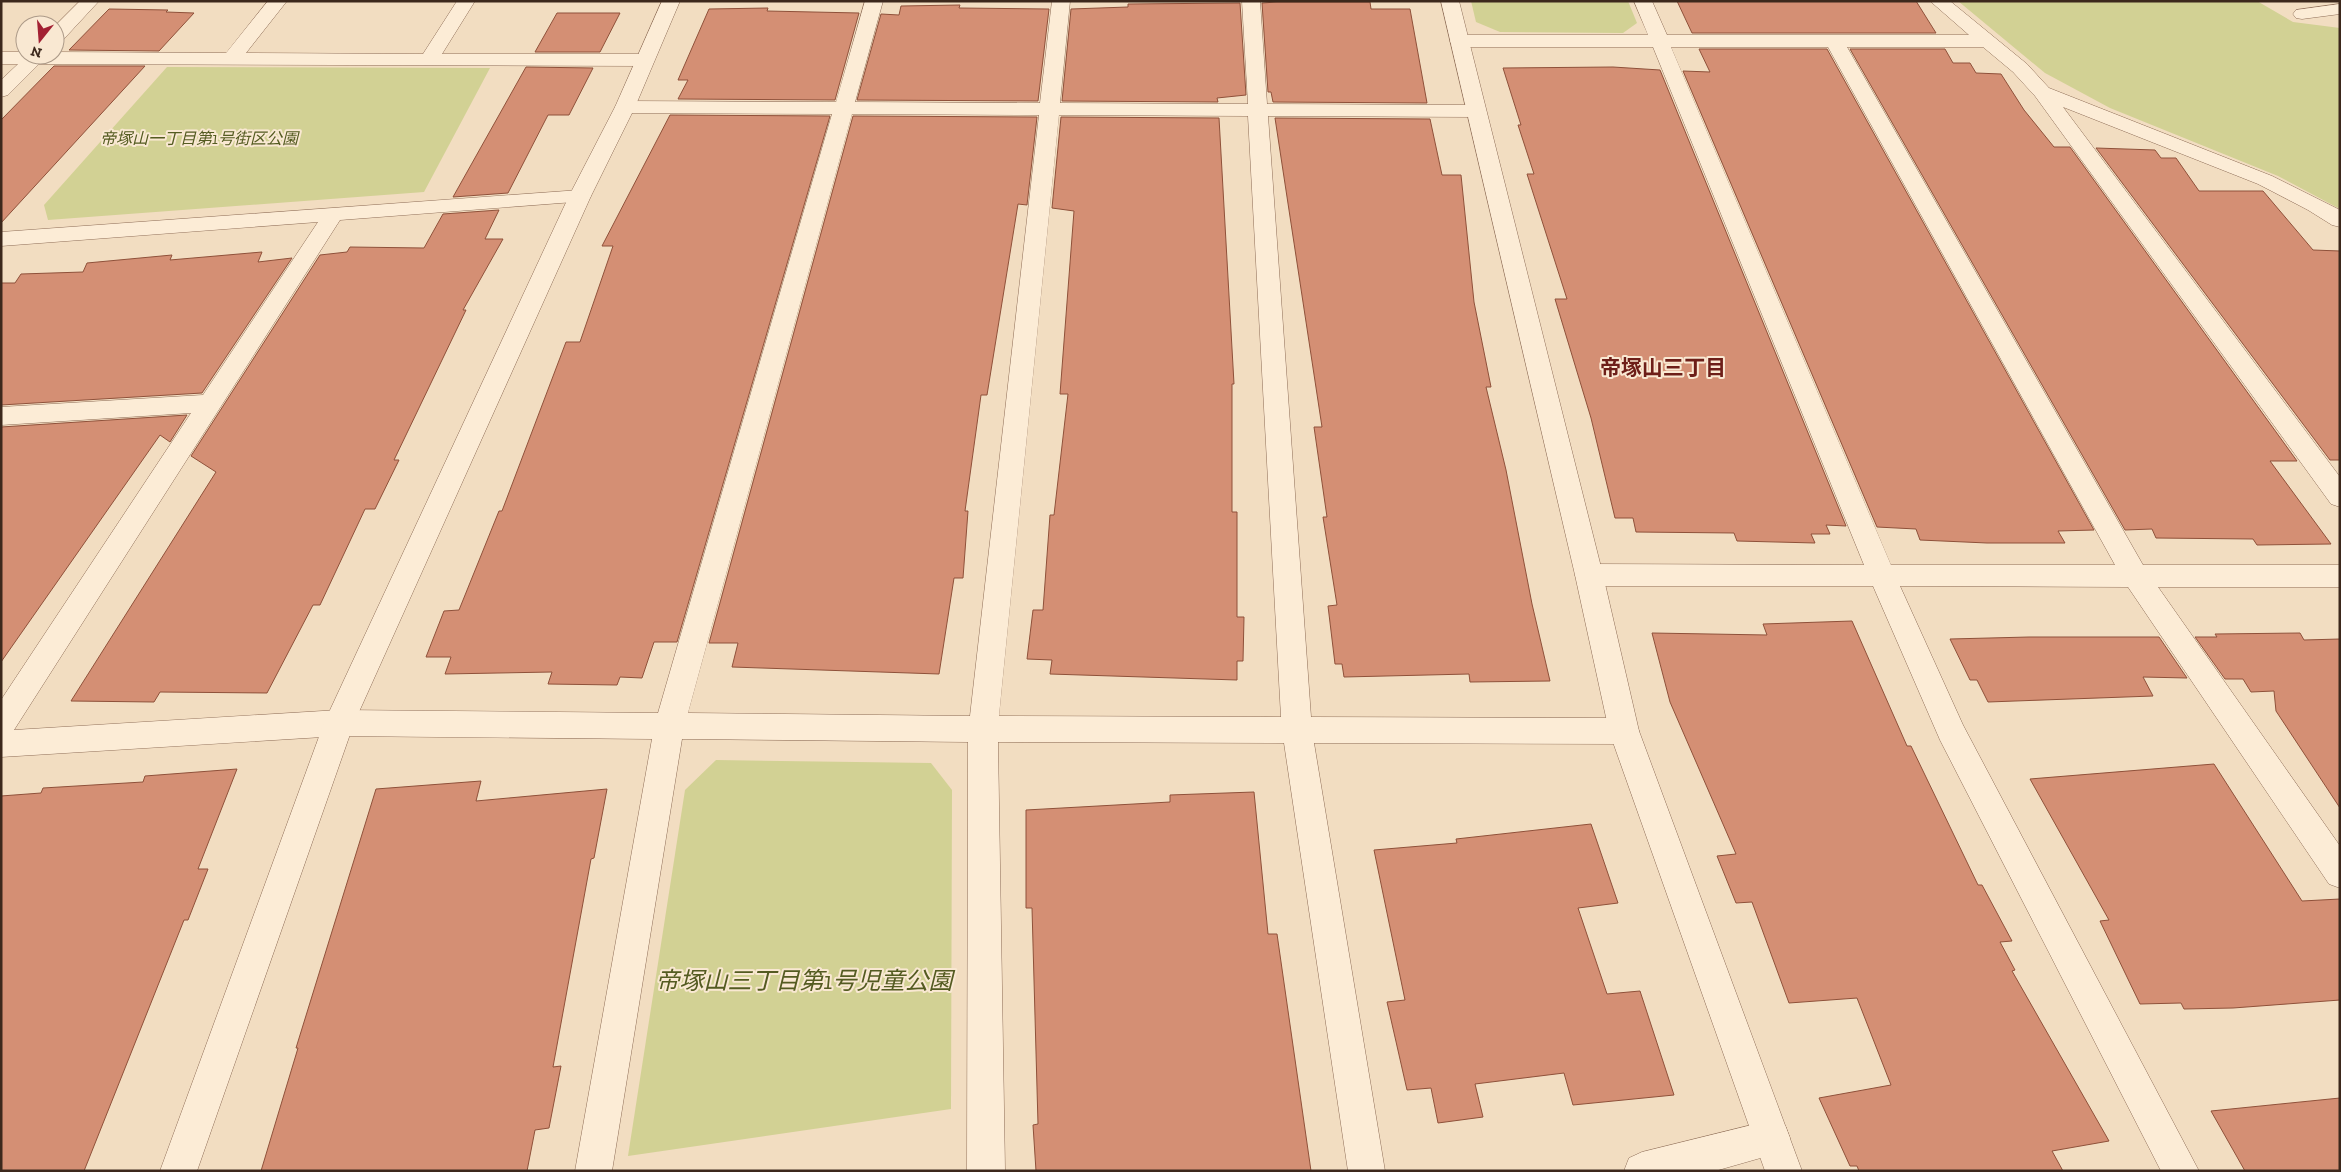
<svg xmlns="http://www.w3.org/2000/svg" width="2341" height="1172" font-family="'Zilla Slab','Noto Sans JP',serif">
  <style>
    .green { fill: #d2d194 }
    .building { fill: #d48f74; stroke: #8f513a }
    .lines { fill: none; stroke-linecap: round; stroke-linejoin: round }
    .minor-casing { stroke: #8e6d57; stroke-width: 1 }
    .tertiary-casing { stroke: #8e6d57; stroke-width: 1 }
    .minor { fill: #fcecd6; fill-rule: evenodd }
    .tertiary { fill: #fcecd6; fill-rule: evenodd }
    .labels { text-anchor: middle; stroke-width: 4; stroke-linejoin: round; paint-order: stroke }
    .far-park-label { font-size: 16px; font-style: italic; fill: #545b21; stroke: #f9e8d2 }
    .neighbourhood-label { font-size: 21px; font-weight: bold; fill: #6d1e18; stroke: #f9e8d2 }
    .near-park-label { font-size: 24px; font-style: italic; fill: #545b21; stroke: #f9e8d2 }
  </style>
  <rect width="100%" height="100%" fill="#f2ddc1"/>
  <g class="green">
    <path d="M 1471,1 L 1628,1 L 1637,23 L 1623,33 L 1500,32 L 1476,22 Z"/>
    <path d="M 1958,1 L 2257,1 L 2293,22 L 2340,28 L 2340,209 L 2278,176 L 2110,108 L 2045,73 Z"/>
    <path d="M 167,67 L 490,68 L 424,192 L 48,220 L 44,205 Z"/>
    <path d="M 716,760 L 931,763 L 952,790 L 951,1109 L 628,1156 L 685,790 Z"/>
  </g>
  <g class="building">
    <path d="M 1677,1 L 1916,1 L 1936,33 L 1692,33 Z"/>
    <path d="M 1277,2 L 1370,2 L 1371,9 L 1410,9 L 1427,103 L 1273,102 L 1271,92 L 1268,92 L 1262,3 Z"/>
    <path d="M 1240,3 L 1246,95 L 1217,98 L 1218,102 L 1062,101 L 1071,9 L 1128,7 L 1128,4 Z"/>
    <path d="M 960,5 L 959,8 L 1049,9 L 1038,101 L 857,100 L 881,14 L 899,15 L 901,6 Z"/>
    <path d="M 768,8 L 767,11 L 859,13 L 835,100 L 678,99 L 688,80 L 678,80 L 709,9 Z"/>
    <path d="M 109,9 L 168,10 L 166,12 L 194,13 L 159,51 L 69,50 Z"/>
    <path d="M 557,13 L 620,13 L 600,52 L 535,52 Z"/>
    <path d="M 1699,49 L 1827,49 L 2094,530 L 2058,531 L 2065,543 L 1987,543 L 1920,540 L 1916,529 L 1877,527 L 1683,71 L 1710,72 Z"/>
    <path d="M 1850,49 L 1945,49 L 1953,63 L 1970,63 L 1976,73 L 2001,74 L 2024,110 L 2054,147 L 2070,147 L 2297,461 L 2270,461 L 2331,544 L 2257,545 L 2253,539 L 2156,538 L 2152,529 L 2125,530 Z"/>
    <path d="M 54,66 L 145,66 L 1,223 L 1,120 Z"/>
    <path d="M 526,67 L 593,68 L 569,115 L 548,115 L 508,193 L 453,197 Z"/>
    <path d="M 1613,67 L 1660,70 L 1846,526 L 1826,525 L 1830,534 L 1811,534 L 1815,543 L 1737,541 L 1734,533 L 1636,532 L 1633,518 L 1615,518 L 1591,418 L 1555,299 L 1567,299 L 1527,174 L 1534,174 L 1518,125 L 1521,125 L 1503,68 Z"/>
    <path d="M 670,115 L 830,116 L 677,642 L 654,642 L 642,678 L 620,677 L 617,685 L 548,684 L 552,672 L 445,674 L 451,657 L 426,657 L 444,611 L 459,610 L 499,511 L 502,511 L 566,342 L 580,342 L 613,246 L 602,246 Z"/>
    <path d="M 853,116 L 1037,117 L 1027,205 L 1018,204 L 987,395 L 981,395 L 965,511 L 968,511 L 963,578 L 954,578 L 939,674 L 732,667 L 738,643 L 709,643 Z"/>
    <path d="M 1061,117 L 1219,118 L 1234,384 L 1232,384 L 1232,512 L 1237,512 L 1237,617 L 1244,617 L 1243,661 L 1237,661 L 1237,680 L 1050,674 L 1052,660 L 1027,659 L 1033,610 L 1043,610 L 1050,515 L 1054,515 L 1068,394 L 1060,394 L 1074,211 L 1052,208 Z"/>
    <path d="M 1275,118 L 1430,119 L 1442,175 L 1461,175 L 1474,302 L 1491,387 L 1486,387 L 1506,470 L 1532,604 L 1550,681 L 1470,682 L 1469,674 L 1344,677 L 1342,664 L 1335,664 L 1328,606 L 1337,605 L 1323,517 L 1327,517 L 1314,427 L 1322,427 Z"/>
    <path d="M 2096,148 L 2155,150 L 2161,158 L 2176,158 L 2199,191 L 2263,191 L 2313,250 L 2340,251 L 2340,460 L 2330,460 Z"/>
    <path d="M 499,210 L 485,239 L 503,239 L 463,310 L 466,310 L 394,460 L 399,460 L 375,509 L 365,509 L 320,605 L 313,605 L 267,693 L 160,692 L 154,702 L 71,701 L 216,472 L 191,456 L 320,255 L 347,252 L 350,247 L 424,248 L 443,214 Z"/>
    <path d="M 262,252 L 258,262 L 292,258 L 202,393 L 1,405 L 1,283 L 15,283 L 21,274 L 83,272 L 87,263 L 172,255 L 170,260 Z"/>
    <path d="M 187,415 L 170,442 L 160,435 L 1,662 L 1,427 Z"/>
    <path d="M 1852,621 L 1907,746 L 1911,746 L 1978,885 L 1982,885 L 2012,941 L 2000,942 L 2015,970 L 2012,971 L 2109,1141 L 2052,1151 L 2063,1171 L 1859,1171 L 1857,1166 L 1850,1166 L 1819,1098 L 1891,1085 L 1857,998 L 1789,1003 L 1752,902 L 1736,903 L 1717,856 L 1736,854 L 1670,702 L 1652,633 L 1767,635 L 1763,624 Z"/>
    <path d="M 2300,633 L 2304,640 L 2340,639 L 2340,808 L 2276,711 L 2274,691 L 2251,692 L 2243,679 L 2225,679 L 2195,637 L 2217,637 L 2215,634 Z"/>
    <path d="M 2029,637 L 2159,637 L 2187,678 L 2143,677 L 2153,696 L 1988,702 L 1977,680 L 1970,680 L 1950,639 Z"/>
    <path d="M 2214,764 L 2302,901 L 2340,899 L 2340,1000 L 2233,1008 L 2184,1009 L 2181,1003 L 2140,1004 L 2100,921 L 2109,920 L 2030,779 Z"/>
    <path d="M 237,769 L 198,869 L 208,869 L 188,920 L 184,920 L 84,1171 L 1,1171 L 1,796 L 41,793 L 43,788 L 143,782 L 145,776 Z"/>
    <path d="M 481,781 L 476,801 L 607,789 L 594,858 L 591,859 L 553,1067 L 561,1066 L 549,1128 L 535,1130 L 527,1171 L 261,1171 L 298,1048 L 296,1048 L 376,789 Z"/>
    <path d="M 1254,792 L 1268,934 L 1277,934 L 1311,1171 L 1036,1171 L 1033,1125 L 1038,1124 L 1032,908 L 1026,908 L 1026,810 L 1170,802 L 1170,795 Z"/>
    <path d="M 1591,824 L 1618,903 L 1578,908 L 1607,994 L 1640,991 L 1674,1095 L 1573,1105 L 1564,1073 L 1475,1084 L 1483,1117 L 1438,1123 L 1431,1088 L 1407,1090 L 1387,1002 L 1405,1000 L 1374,850 L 1457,843 L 1456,839 Z"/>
    <path d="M 2340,1098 L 2340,1171 L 2245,1171 L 2211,1111 Z"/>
  </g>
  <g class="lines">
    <defs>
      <g id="minor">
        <path d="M 80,1 L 99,1 L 62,41 L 55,43 L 55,26 Z"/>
        <path d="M 268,1 L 287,1 L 246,53 L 423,54 L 457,1 L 475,1 L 442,54 L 644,54 L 651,56 L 653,60 L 651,64 L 644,66 L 39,64 L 8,95 L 1,97 L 1,80 L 18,64 L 1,64 L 1,52 L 25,52 L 25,55 L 55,55 L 55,52 L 226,53 Z"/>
        <path d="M 865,1 L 883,1 L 855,102 L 1040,103 L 1052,1 L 1070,1 L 1060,103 L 1248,104 L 1242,1 L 1260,1 L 1267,104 L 1475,105 L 1482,107 L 1485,111 L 1482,115 L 1475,117 L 1268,116 L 1311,717 L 1624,718 L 1635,722 L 1639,731 L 1635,740 L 1624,744 L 1314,743 L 1385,1171 L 1348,1171 L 1284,743 L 998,742 L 1005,1171 L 967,1171 L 968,742 L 682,739 L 612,1171 L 575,1171 L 652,739 L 339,736 L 1,757 L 1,700 L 191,413 L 1,425 L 1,407 L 203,395 L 318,222 L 1,246 L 1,232 L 580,190 L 587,191 L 591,196 L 587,201 L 340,220 L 14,730 L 339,710 L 658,713 L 832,114 L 625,113 L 618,111 L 615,107 L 618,103 L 625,101 L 836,102 ZM 852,114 L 1039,115 L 970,716 L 688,713 ZM 1059,115 L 1248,116 L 1281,717 L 999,716 Z"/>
        <path d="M 1634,1 L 1652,1 L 1667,35 L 1969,35 L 1930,1 L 1950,1 L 2027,64 L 2049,88 L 2272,176 L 2340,210 L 2340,227 L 2332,225 L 2308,210 L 2258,184 L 2063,107 L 2340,477 L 2340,507 L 2331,504 L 2035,96 L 2013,72 L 1983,47 L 1847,47 L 2143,565 L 2340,565 L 2340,587 L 2158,587 L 2340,846 L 2340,888 L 2329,884 L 2128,587 L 1900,586 L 1963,725 L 2199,1171 L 2161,1171 L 1940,740 L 1873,586 L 1589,586 L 1579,583 L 1575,575 L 1579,567 L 1589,564 L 1864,565 L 1653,47 L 1459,47 L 1452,45 L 1450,41 L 1452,37 L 1459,35 L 1648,35 ZM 1671,47 L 1828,47 L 2115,565 L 1891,565 Z"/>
        <path d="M 2340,4 L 2340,14 L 2302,19 L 2296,18 L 2293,14 L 2296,10 Z"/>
        <path d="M 1772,1120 L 1785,1125 L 1790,1138 L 1785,1151 L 1715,1171 L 1624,1171 L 1629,1158 L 1642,1152 Z"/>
      </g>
      <g id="tertiary">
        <path d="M 662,1 L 680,1 L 635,107 L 591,196 L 354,723 L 197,1171 L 160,1171 L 324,723 L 569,196 L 615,107 Z"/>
        <path d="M 1441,1 L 1459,1 L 1603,575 L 1639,731 L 1802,1171 L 1765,1171 L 1609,731 L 1575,575 Z"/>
      </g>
    </defs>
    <use href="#minor" class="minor-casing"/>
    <use href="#tertiary" class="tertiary-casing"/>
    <use href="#minor" class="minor"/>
    <use href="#tertiary" class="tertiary"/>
  </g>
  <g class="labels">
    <g class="far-park-label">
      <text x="199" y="144">帝塚山一丁目第1号街区公園</text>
    </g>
    <g class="neighbourhood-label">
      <text x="1663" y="375">帝塚山三丁目</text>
    </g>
    <g class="near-park-label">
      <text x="804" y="989">帝塚山三丁目第1号児童公園</text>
    </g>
  </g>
  <rect width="2341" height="1172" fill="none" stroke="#3c281c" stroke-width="5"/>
  <g transform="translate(40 40) rotate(197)"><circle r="24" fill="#f9e8d2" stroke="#ad9b89"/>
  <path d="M0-4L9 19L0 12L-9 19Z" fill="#a32133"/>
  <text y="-8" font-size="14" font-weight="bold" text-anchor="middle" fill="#3c281c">N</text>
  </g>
</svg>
